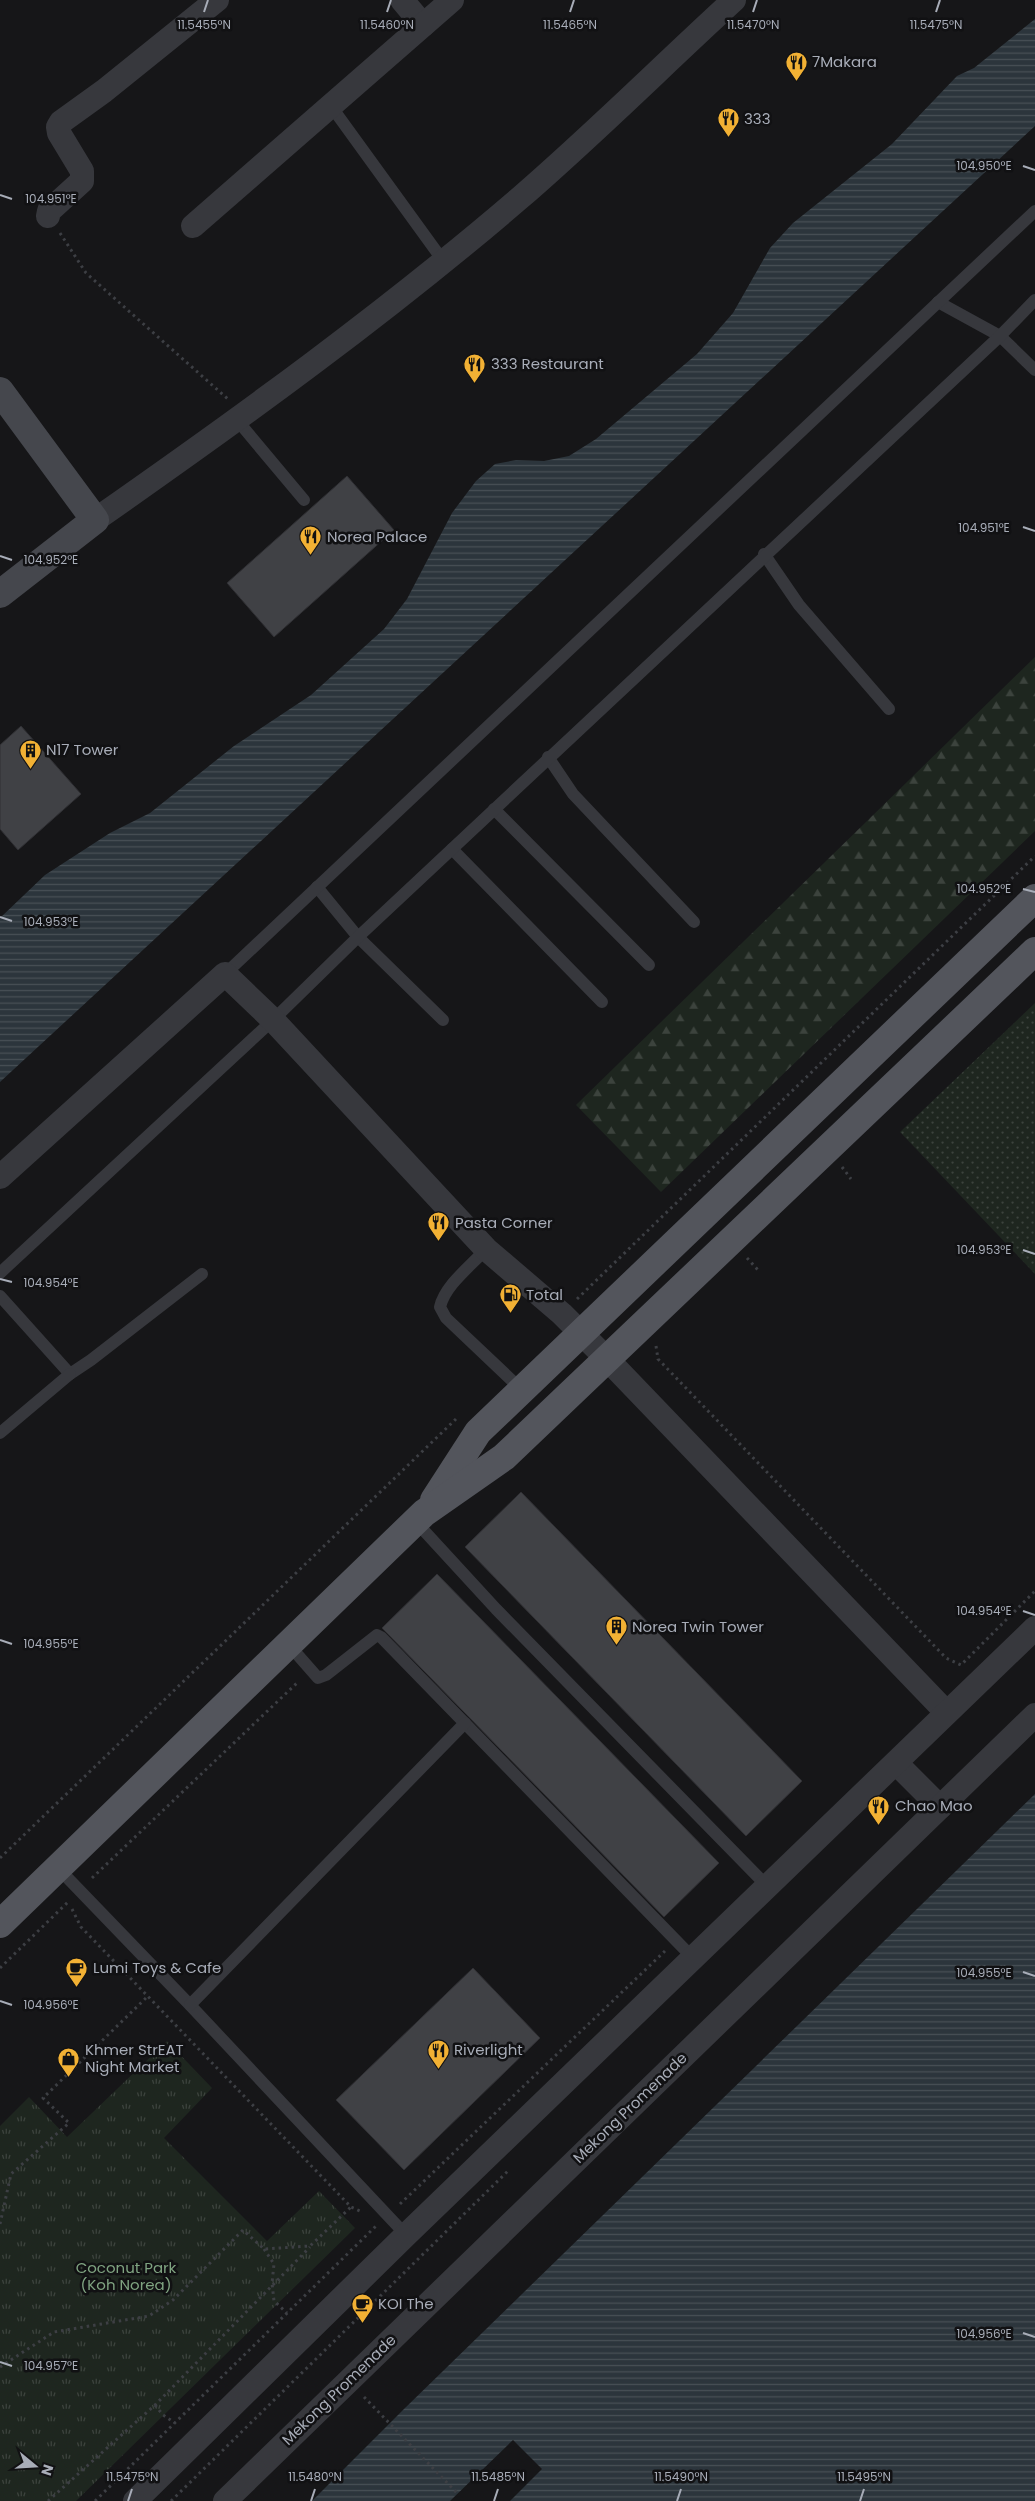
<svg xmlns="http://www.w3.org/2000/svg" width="1035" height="2501" font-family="Poppins,sans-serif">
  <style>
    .grass { fill: url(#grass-dots) }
    .forest { fill: url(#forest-firs) }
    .park { fill: url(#park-tufts) }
    .water { fill: url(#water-rules) }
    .pier { fill: #161618 }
    .building { fill: #404145; stroke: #303034 }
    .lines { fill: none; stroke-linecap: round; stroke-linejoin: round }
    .path { stroke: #3d3f44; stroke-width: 3; stroke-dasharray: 2.5 4; stroke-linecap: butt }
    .lane { stroke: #37383d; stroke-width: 12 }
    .street { stroke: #37383d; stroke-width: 24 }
    .secondary { stroke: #45474d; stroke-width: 28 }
    .primary { stroke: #53555c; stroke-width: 28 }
    .ticks { fill: none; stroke: #a8adb8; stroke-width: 2 }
    .labels { text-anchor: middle; stroke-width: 5; stroke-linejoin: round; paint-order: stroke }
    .poi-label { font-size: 15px; fill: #a8adb8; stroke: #111113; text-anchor: start }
    .street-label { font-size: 15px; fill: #a8adb8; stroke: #111113 }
    .park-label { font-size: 15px; fill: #7fa381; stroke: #111113 }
    .ticks-label { font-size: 12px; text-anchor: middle; fill: #a8adb8; stroke: #111113; stroke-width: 5; stroke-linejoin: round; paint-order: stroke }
  </style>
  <defs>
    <pattern id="grass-dots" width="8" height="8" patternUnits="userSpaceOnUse" patternTransform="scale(1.25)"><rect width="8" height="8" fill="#1e261f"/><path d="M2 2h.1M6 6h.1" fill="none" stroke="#3c433d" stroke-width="1.8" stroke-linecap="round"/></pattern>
    <pattern id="forest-firs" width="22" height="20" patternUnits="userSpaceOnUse" patternTransform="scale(1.25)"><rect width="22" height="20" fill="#1e261f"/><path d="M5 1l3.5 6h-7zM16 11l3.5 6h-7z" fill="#3c433d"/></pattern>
    <pattern id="park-tufts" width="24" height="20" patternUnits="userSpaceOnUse" patternTransform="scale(1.25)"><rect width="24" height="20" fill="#1e261f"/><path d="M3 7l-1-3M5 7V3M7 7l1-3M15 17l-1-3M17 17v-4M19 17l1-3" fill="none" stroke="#3c433d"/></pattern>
    <pattern id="water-rules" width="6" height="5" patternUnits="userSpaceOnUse" patternTransform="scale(1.25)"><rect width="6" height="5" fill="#2c353c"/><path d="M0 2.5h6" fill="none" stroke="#485056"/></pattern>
  </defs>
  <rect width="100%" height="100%" fill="#161618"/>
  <path class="grass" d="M 1035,1003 L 1035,1274 L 900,1132 Z"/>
  <path class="forest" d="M 1035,657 L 1035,831 L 661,1192 L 576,1105 Z"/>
  <path class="park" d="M 167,2041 L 212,2088 L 164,2138 L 267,2241 L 319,2191 L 355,2228 L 76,2501 L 0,2501 L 0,2126 L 29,2097 L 67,2137 Z"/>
  <g class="water">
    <path d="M 1035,19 L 1035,126 L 0,1082 L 0,918 L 45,875 L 110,833 L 150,813 L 234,746 L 311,695 L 384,629 L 407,599 L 452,513 L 476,481 L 495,464 L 516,460 L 544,461 L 569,456 L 596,439 L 697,354 L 733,313 L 770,248 L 793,223 L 892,144 L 957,76 L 974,68 Z"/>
    <path d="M 1035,1794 L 1035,2501 L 312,2501 L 404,2409 Z"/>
  </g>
  <path class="pier" d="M 513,2440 L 542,2469 L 510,2501 L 450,2501 Z"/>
  <g class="building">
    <path d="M 347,476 L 394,530 L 274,637 L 227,583 Z"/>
    <path d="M 21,726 L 81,794 L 18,850 L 0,829 L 0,745 Z"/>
    <path d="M 521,1492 L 802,1781 L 746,1836 L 465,1547 Z"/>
    <path d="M 437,1574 L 719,1863 L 664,1917 L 382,1628 Z"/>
    <path d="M 473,1968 L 540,2038 L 404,2170 L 336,2100 Z"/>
  </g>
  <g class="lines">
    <g class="path">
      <path d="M 60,233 L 86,273 L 229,400"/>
      <path d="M 842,1167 L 851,1179"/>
      <path d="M 747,1258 L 758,1270"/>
      <path d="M 577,1299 L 1035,856"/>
      <path d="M 656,1346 L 658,1359 L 946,1658 L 961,1665 L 1035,1591"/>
      <path d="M 0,1858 L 457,1418"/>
      <path d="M 92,1878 L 299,1681"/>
      <path d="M 72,1909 L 81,1927 L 351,2207 L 360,2211"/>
      <path d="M 0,1968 L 68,1902"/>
      <path d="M 400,2204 L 665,1951"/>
      <path d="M 0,2224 L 11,2174 L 69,2123 L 43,2098 L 147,1997"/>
      <path d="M 264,2249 L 274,2264 L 272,2283 L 274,2301 L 287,2313"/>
      <path d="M 0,2367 L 54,2332 L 149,2316 L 173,2300 L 243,2230 L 264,2249 L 310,2246 L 351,2207"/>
      <path d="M 364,2397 L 458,2494"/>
      <path d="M 155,2405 L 163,2415 L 175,2423"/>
      <path d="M 48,2501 L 155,2405 L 310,2247"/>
      <path d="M 95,2501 L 377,2225"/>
      <path d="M 171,2501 L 510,2169"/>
    </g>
    <g class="lane">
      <path d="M 331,106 L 444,262"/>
      <path d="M 938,302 L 1000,336 L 1035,370"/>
      <path d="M 237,420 L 304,500"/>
      <path d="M 764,554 L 799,605 L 889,709"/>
      <path d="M 548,757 L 573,794 L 694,922"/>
      <path d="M 494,809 L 649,965"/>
      <path d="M 452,849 L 602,1002"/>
      <path d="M 317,887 L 358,937 L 443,1020"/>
      <path d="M 225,974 L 1035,211"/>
      <path d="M 486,1249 C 471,1266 445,1285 440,1307 L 446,1318 L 522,1390"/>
      <path d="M 0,1273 L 273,1020 L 358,937 L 1000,336 L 1035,300"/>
      <path d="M 0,1296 L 70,1374 L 91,1360 L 202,1274"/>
      <path d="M 0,1433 L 70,1374"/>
      <path d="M 416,1522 L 496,1609 L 767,1886"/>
      <path d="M 289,1645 L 318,1678 L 326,1675 L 377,1635 L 381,1637 L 694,1959"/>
      <path d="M 58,1868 L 190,2005 L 406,2235"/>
      <path d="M 190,2005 L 465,1723"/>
    </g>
    <g class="street">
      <path d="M 402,0 L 423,25"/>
      <path d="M 48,216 L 49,211 L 82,181 L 82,171 L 59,133 L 58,127 L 61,122 L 104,91 L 217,0"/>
      <path d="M 193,226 L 452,0"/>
      <path d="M 95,520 C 241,418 386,313 521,197 C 594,134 663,65 734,0"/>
      <path d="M 0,1177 L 225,974 L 273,1020 L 486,1249 L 562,1314 L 608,1360 L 946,1712"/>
      <path d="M 896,1763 L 940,1807"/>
      <path d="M 135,2501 L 406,2235 L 1035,1628"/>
      <path d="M 225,2501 L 1035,1715"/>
    </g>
    <path class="secondary" d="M 0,391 L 95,520 L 0,594"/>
    <g class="primary">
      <path d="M 434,1500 L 478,1432 L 1035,898"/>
      <path d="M 0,1924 L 424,1513 L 504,1457 L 1035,951"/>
    </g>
  </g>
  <path class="ticks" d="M 204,12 L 208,0M 387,12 L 391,0M 570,12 L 574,0M 753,12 L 757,0M 936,12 L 940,0M 1023,166 L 1035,170M 0,195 L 12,199M 1023,527 L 1035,531M 0,556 L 12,560M 1023,889 L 1035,892M 0,917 L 12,921M 1023,1250 L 1035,1254M 0,1279 L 12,1282M 1023,1611 L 1035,1615M 0,1640 L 12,1644M 1023,1972 L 1035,1976M 0,2001 L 12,2005M 1023,2333 L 1035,2337M 0,2362 L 12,2366M 128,2501 L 132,2489M 311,2501 L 315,2489M 494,2501 L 498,2489M 677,2501 L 681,2489M 860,2501 L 864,2489"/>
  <defs>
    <symbol id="restaurant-pin" viewBox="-11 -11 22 30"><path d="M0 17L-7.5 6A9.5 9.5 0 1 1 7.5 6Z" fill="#f2b134" stroke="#111113"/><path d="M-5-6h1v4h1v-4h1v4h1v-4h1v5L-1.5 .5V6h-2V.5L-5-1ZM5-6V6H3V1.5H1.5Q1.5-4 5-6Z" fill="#111"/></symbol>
    <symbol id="building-pin" viewBox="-11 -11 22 30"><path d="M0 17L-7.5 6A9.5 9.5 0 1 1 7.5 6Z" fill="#f2b134" stroke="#111113"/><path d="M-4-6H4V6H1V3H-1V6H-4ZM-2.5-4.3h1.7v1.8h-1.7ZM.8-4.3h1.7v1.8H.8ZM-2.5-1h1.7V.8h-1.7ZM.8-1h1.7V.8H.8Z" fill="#111"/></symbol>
    <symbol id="fuel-pin" viewBox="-11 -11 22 30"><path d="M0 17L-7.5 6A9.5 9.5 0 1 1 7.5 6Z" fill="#f2b134" stroke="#111113"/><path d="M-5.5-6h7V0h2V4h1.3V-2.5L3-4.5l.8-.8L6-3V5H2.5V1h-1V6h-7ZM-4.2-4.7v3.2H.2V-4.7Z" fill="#111"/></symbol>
    <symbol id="cafe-pin" viewBox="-11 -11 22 30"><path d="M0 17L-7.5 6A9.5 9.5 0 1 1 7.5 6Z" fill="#f2b134" stroke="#111113"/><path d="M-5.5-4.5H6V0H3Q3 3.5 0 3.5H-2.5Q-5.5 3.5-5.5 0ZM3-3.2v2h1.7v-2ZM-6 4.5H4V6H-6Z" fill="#111"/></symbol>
    <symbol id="shop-pin" viewBox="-11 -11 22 30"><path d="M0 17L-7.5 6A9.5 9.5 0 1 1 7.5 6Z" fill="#f2b134" stroke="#111113"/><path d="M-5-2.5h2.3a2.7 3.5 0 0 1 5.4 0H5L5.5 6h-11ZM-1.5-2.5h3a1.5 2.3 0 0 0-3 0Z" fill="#111"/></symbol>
  </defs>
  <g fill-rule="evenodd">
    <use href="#restaurant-pin" x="784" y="50" width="25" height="34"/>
    <use href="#restaurant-pin" x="716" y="106" width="25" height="34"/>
    <use href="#restaurant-pin" x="462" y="352" width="25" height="34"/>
    <use href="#restaurant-pin" x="298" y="524" width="25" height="34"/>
    <use href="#building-pin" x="18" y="738" width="25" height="34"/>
    <use href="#restaurant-pin" x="426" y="1210" width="25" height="34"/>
    <use href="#fuel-pin" x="498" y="1282" width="25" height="34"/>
    <use href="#building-pin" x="604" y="1614" width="25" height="34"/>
    <use href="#restaurant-pin" x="866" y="1794" width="25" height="34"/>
    <use href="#cafe-pin" x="64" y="1956" width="25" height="34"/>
    <use href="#restaurant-pin" x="426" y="2038" width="25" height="34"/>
    <use href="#shop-pin" x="56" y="2046" width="25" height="34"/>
    <use href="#cafe-pin" x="350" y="2292" width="25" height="34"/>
  </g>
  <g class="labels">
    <g class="poi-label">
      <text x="812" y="67">7Makara</text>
      <text x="744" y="124">333</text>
      <text x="491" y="369">333 Restaurant</text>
      <text x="327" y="542">Norea Palace</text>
      <text x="46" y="755">N17 Tower</text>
      <text x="455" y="1228">Pasta Corner</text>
      <text x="526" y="1300">Total</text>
      <text x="632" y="1632">Norea Twin Tower</text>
      <text x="895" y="1811">Chao Mao</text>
      <text x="93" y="1973">Lumi Toys &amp; Cafe</text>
      <text x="85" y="2055">Khmer StrEAT<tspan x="85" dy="17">Night Market</tspan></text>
      <text x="454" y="2055">Riverlight</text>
      <text x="378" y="2309">KOI The</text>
    </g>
    <g class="street-label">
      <text transform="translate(630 2108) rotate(-44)" y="5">Mekong Promenade</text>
      <text transform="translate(339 2390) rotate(-44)" y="5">Mekong Promenade</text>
    </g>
    <g class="park-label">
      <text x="126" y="2273">Coconut Park<tspan x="126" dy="17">(Koh Norea)</tspan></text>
    </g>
  </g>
  <g class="ticks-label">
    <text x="204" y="29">11.5455°N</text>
    <text x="387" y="29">11.5460°N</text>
    <text x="570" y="29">11.5465°N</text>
    <text x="753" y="29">11.5470°N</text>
    <text x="936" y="29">11.5475°N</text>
    <text x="984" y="170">104.950°E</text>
    <text x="51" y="203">104.951°E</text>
    <text x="984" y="532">104.951°E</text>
    <text x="51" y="564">104.952°E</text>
    <text x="984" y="893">104.952°E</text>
    <text x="51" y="926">104.953°E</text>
    <text x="984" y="1254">104.953°E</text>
    <text x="51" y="1287">104.954°E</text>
    <text x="984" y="1615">104.954°E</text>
    <text x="51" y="1648">104.955°E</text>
    <text x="984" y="1977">104.955°E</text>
    <text x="51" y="2009">104.956°E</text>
    <text x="984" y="2338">104.956°E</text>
    <text x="51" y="2370">104.957°E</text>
    <text x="132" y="2481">11.5475°N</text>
    <text x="315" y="2481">11.5480°N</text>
    <text x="498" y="2481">11.5485°N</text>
    <text x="681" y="2481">11.5490°N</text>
    <text x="864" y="2481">11.5495°N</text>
  </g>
  <g transform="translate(35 2466) rotate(108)" stroke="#111113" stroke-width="4" paint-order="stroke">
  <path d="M0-4L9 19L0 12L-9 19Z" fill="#a8adb8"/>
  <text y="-8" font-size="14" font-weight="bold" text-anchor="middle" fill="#a8adb8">N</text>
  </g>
</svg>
